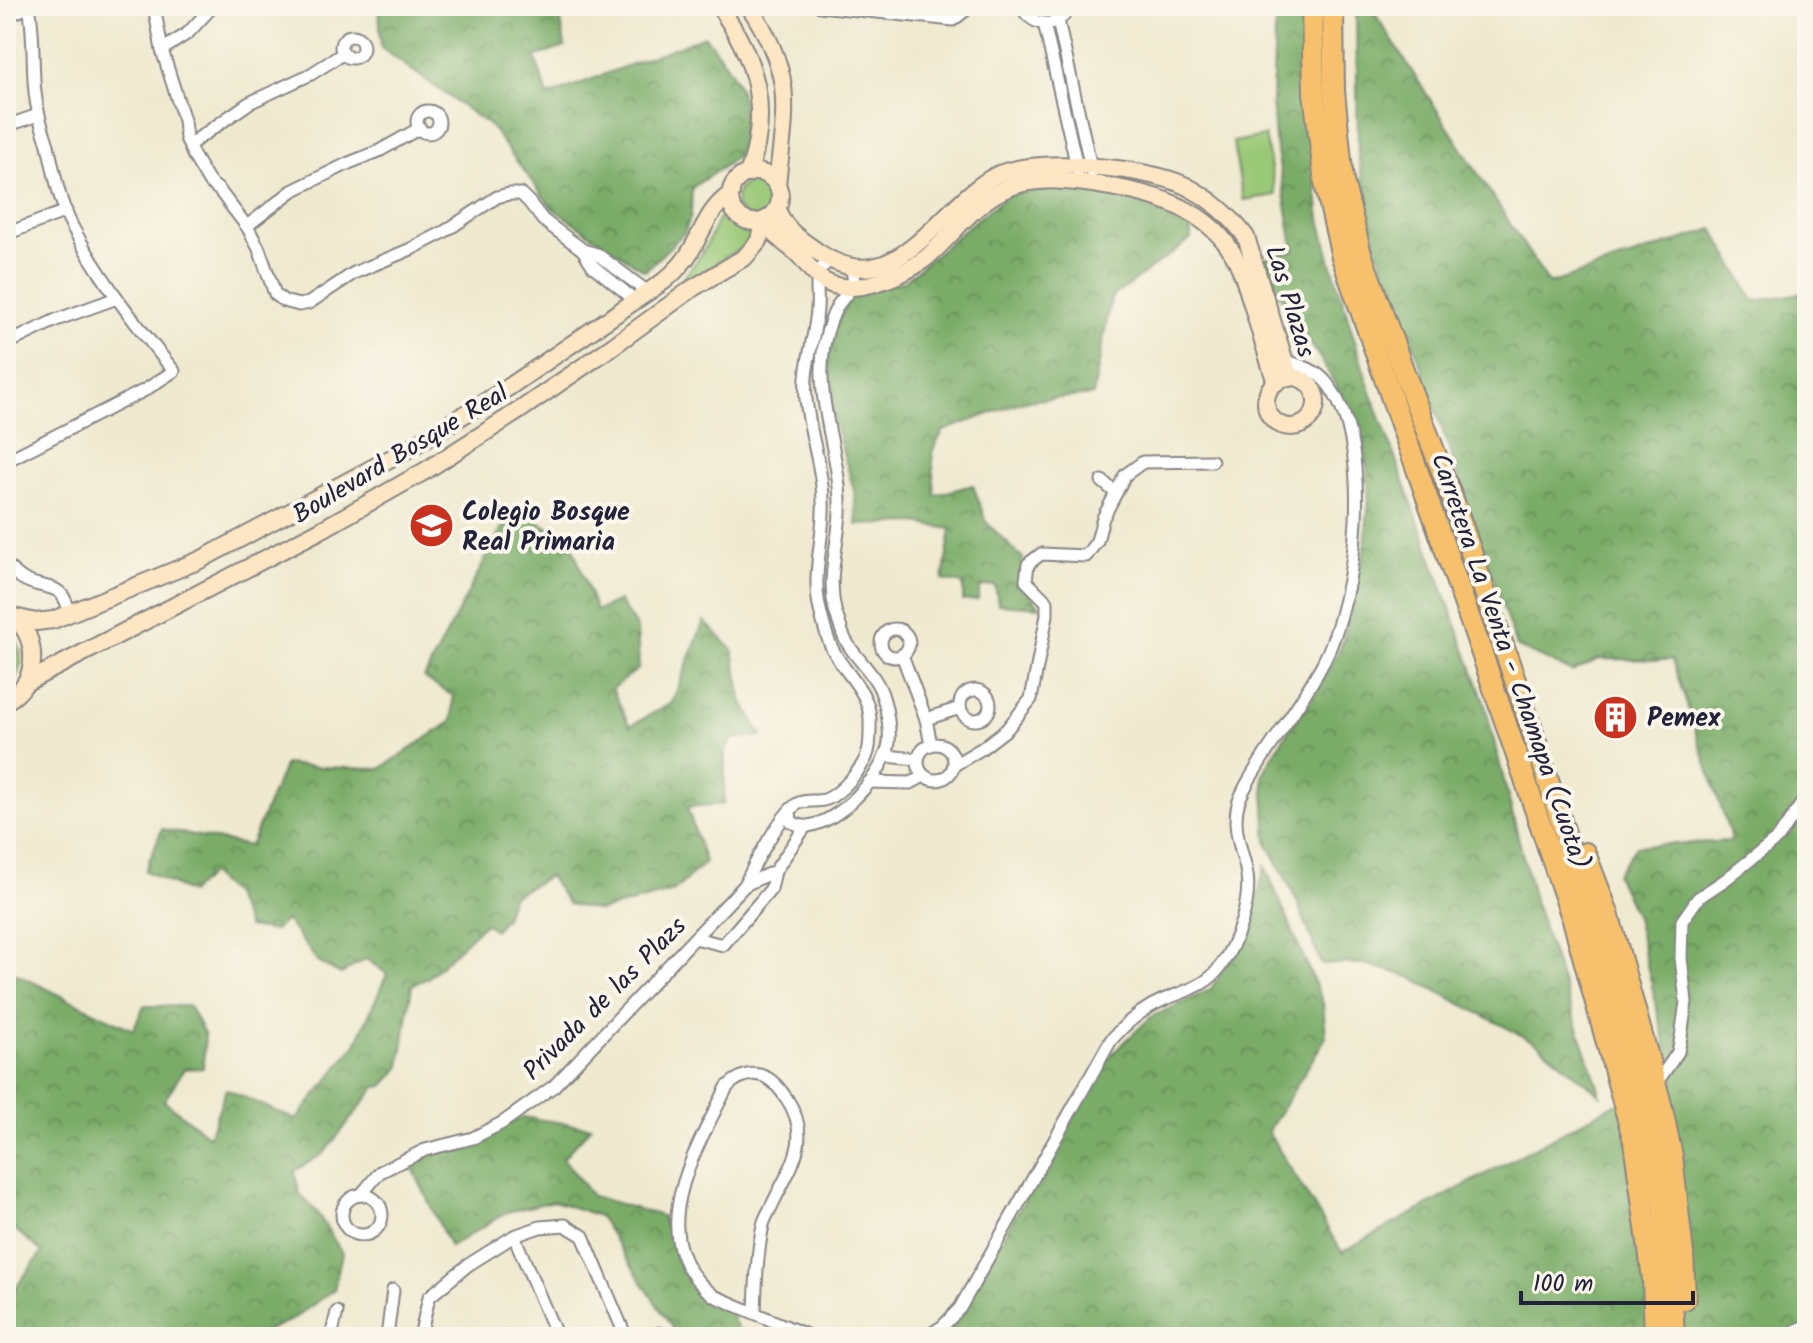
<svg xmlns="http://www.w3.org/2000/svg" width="1813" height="1343" font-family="Kalam,sans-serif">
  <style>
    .grass { fill: #99c876; stroke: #5e7558; stroke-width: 2 }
    .forest { fill: url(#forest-crowns); stroke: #4e6751; stroke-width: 2 }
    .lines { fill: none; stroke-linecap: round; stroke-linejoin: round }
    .street-casing { stroke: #888685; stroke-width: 15 }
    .secondary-casing { stroke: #888685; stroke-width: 20 }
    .highway-casing { stroke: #888685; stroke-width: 24 }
    .street { stroke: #fff; stroke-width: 11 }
    .secondary { stroke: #fce6c4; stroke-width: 16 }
    .highway { stroke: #f7c06c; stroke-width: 20 }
    .labels { text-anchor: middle; stroke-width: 8; stroke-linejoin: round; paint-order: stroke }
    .street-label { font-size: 26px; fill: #22223b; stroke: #fbf7ec }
    .poi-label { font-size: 26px; font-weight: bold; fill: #22223b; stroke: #fbf7ec; text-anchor: start }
  </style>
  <defs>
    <pattern id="forest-crowns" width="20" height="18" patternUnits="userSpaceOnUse" patternTransform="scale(2)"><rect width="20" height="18" fill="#7aac67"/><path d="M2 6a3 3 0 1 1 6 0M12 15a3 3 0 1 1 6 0" fill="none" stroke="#648c56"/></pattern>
  </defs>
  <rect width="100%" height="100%" fill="#fbf7ec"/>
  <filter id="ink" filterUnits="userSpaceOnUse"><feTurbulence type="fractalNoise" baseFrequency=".0125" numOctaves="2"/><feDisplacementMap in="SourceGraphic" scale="16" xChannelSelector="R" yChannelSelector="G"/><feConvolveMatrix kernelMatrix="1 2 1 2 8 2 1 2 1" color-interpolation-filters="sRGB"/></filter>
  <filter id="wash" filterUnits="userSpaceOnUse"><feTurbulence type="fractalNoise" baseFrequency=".006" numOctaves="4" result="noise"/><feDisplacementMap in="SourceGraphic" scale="32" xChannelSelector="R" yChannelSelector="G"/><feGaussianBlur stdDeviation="1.8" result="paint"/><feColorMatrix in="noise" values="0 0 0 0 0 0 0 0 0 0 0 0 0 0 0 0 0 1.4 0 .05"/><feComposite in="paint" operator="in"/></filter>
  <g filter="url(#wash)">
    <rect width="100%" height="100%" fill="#efe9cf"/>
    <g class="grass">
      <path d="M 1025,6 L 1068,6 L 1051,19 L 1037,17 Z"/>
      <path d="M 1265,136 L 1276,195 L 1243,200 L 1233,142 Z"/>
      <circle cx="755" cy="200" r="19"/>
      <path d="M 728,203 C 734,221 740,225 756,235 L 748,245 L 725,257 L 681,290 L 676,285 C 688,272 699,260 707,244 C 714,230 718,216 728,203 Z"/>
      <path d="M 6,626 C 25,645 27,671 6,690 Z"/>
    </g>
    <g class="forest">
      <path d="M 379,6 L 559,6 L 565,47 L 535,57 L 548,96 L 705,36 C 717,53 736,73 741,94 C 744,105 743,119 742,131 C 742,139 742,148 737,155 C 730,165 704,178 692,188 L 691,215 L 685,232 L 645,271 L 552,208 L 490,126 L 381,48 Z"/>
      <path d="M 1276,6 L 1306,6 L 1314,170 L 1320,219 L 1331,262 L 1367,381 L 1484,701 L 1534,900 L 1601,1095 L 1538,1044 L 1410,977 L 1365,964 L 1321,964 L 1297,901 L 1267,842 L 1263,774 L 1282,740 L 1314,696 L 1341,647 L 1364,553 L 1369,500 L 1367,467 L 1354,418 L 1322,361 L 1289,311 L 1275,287 L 1265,258 L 1294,251 L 1275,140 L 1272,100 Z"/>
      <path d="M 1356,6 L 1370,6 L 1549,284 L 1713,229 L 1754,301 L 1807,292 L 1807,1337 L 943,1337 L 1111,1055 L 1151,1017 L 1210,990 L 1250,929 L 1265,866 L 1323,1003 L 1326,1037 L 1268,1132 L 1342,1252 L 1611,1106 L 1674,1082 L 1636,917 L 1616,874 L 1636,846 L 1732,841 L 1672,660 L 1599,659 L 1572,672 L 1516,646 L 1412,340 L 1376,248 L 1358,155 Z"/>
      <path d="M 1059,189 L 1126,197 L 1191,225 L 1191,239 L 1111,298 L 1093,395 L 1024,401 L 943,431 L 932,452 L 935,495 L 973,485 L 986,522 L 1023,558 L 1019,582 L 1041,607 L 998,604 L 995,585 L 980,587 L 978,600 L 963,601 L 963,584 L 943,580 L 951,529 L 916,523 L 857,525 L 854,490 L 836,428 L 827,383 L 831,332 L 854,292 L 904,281 L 968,226 L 1009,194 Z"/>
      <path d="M 527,516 L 570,539 L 596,611 L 619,601 L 637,628 L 639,668 L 612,689 L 630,726 L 672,703 L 704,621 L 733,650 L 742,700 L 762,736 L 733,739 L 725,752 L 724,804 L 687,807 L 705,862 L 674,891 L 600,911 L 568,904 L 549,876 L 512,896 L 505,918 L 494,930 L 485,923 L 428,978 L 412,985 L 400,1068 L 383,1086 L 376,1087 L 324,1153 L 295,1171 L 299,1193 L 317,1212 L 342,1253 L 334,1290 L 291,1320 L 252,1337 L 6,1337 L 6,1301 L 42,1252 L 6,1222 L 6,969 L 133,1030 L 144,1006 L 189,1006 L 205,1035 L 203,1068 L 184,1069 L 164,1101 L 209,1136 L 226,1089 L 296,1120 L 356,1044 L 387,974 L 366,959 L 341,974 L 318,962 L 286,920 L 274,931 L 248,927 L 233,895 L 210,874 L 190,893 L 145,871 L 162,829 L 250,846 L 285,764 L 317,767 L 380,769 L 452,721 L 453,696 L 424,678 L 502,527 Z"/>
      <path d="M 522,1117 L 591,1127 L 563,1158 L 592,1196 L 662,1216 L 682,1272 L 731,1314 L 742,1337 L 678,1337 L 599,1216 L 554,1201 L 507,1212 L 450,1247 L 410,1162 L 434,1152 L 473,1143 Z"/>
    </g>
  </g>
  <g filter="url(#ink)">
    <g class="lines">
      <defs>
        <g id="street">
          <path d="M 154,6 L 162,50 L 184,120 L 186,138 L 193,155 L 209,182 L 219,190 L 248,228 L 259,249 L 275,294 L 284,301 L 299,305 L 309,303 L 354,273 L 411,249 L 444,232 L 497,197 L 509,194 L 521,194 L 529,202 L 543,220 L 583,250 L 597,254 L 649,293"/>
          <path d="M 820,6 L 953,20 L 971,6"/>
          <path d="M 1021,6 C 1034,29 1058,29 1071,6"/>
          <path d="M 6,16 L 29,7"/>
          <path d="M 1058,21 L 1092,172"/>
          <path d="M 1044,23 L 1078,171"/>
          <circle cx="352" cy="47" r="11"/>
          <path d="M 162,50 L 188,33 L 213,6"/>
          <circle cx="428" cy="122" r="11"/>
          <path d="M 6,126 L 38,115"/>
          <path d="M 189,145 L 249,103 L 311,74 L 344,53"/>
          <path d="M 247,226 L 292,191 L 349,163 L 379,151 L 420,128"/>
          <path d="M 6,234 L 66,211"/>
          <path d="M 583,250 L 593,266 L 636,301"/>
          <path d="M 6,344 L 56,320 L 117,298"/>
          <path d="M 6,461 L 145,390 L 174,371 C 137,326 100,279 72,226 C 59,201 54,172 48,145 C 45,135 41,125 39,115 C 30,80 36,42 29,6"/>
          <path d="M 1116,493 L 1125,475 L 1143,462 L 1212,461"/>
          <path d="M 6,565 C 12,570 19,578 27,581 C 49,591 63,581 70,615"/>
          <circle cx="895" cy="643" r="14"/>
          <path d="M 902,655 L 926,719 L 931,745"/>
          <circle cx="975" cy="705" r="15"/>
          <path d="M 926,719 L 960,708"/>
          <circle cx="936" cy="762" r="18"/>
          <path d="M 885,756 L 918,759"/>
          <path d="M 954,765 L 981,749 L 1007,729 L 1031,699 L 1047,615 L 1047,602 L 1026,581 L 1028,564 L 1041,554 L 1086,556 L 1097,541 L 1103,518 L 1116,493 L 1102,481"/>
          <path d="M 869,782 L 911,783 L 924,776"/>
          <path d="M 790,810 L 791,822 C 797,824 802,827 808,826 C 840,821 879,779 888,748 C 892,733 886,703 880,689 C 872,670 854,657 845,639 C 841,631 838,619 835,610 C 827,577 838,546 840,513 C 842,456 814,402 824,345 C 827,331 831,317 838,305 C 843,298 849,292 852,285 C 855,279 853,273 851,267"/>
          <path d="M 745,885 L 775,871 L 805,827"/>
          <path d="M 695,938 L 723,945 L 771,889 L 775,871"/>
          <path d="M 1656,1084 L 1678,1052 L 1681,1037 L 1686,1002 L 1681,958 L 1682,921 L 1698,898 L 1725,880 L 1779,837 L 1802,803 L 1807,799"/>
          <path d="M 361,1195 L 380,1172 L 425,1150 L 473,1138 L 502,1123 L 554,1086 L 745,885 C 753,866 781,814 797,804 C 806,799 818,803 827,799 C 841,793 862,769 867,755 C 871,746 870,729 870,719 C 869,691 845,674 833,650 C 827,639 823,623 820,610 C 812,577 822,546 823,513 C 825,473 810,438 806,399 C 803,366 815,341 817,309 C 819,288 811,274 830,260"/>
          <circle cx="362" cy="1215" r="20"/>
          <path d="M 514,1236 L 557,1337"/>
          <path d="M 755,1312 C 756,1283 757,1254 763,1225 C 765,1217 770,1210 773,1203 C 791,1166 813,1139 787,1099 C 780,1089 772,1078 760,1075 C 747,1072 736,1078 727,1087 C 695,1152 639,1239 714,1296 L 811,1337"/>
          <path d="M 331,1337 L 337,1312"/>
          <path d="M 387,1337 L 393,1290"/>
          <path d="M 420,1337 L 429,1297 L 468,1265 L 514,1236 L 540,1227 L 565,1225 L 583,1236 L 626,1337"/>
          <path d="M 650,1337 L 659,1333"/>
          <path d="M 926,1337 L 943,1326 L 960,1308 L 1111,1040 C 1126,1023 1142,1009 1163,1000 C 1184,991 1206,987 1220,967 C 1237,943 1253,899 1246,869 C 1241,847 1232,828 1238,804 C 1243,787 1255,771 1264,756 C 1284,726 1306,695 1323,663 C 1357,598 1376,442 1326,382 C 1315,369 1299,365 1283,360"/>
          <path d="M 1784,1337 L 1807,1325"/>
        </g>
        <g id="secondary">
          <path d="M 719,6 C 757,60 771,111 748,174"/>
          <path d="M 749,6 C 765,30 779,58 783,86 C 787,118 780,153 777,185"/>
          <circle cx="755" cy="197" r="25"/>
          <path d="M 777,209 C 785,231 800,239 818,252 C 896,306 937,207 995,176 C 1033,156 1148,167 1186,186 C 1211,199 1229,214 1246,237 L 1290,378"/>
          <path d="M 766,220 C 770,226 774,234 780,239 C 786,245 793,249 799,255 C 807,263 813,275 824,281 C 852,298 903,276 926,258 C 952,236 972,205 1003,190 C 1033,175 1068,181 1099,185 C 1152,193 1211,208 1237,261 C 1244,275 1248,292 1253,307 C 1260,332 1268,358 1276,383"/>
          <circle cx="1291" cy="402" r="25"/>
          <path d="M 14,617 L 36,622 L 53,620 L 200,560 L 410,448 L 509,387 L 664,281 C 675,272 683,264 690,252 C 703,231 709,208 731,194"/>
          <path d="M 27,682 L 319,531 L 425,471 L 520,410 L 613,346 L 693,288 L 745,257 L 759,241 L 763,221"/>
          <path d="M 6,701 C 39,684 41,637 11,615"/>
        </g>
        <g id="highway">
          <path d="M 1312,6 L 1314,93 L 1325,183 L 1342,257 L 1479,645 L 1574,923 L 1634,1141 L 1653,1279 L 1655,1337"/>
          <path d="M 1333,6 L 1334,91 L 1343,181 L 1361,254 L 1405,375 L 1455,505 L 1530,724 L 1587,902 L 1650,1140 L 1663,1205 L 1671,1278 L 1674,1337"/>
          <path d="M 1585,853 L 1608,913 L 1661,1104 L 1672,1156 L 1683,1254 L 1685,1299"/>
        </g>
      </defs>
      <use href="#street" class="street-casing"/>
      <use href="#secondary" class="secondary-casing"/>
      <use href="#highway" class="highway-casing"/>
      <use href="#street" class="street"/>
      <use href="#secondary" class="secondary"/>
      <use href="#highway" class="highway"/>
    </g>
  </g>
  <defs>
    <symbol id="school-disc" viewBox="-11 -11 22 22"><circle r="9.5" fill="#c8321e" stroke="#fbf7ec"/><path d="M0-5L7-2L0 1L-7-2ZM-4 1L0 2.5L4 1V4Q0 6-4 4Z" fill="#fff"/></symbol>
    <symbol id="building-disc" viewBox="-11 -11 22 22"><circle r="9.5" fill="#c8321e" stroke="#fbf7ec"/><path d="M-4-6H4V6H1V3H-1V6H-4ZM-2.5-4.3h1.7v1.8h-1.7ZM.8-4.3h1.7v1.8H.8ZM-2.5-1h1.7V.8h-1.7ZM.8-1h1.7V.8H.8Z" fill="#fff"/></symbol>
  </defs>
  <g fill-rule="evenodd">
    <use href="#school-disc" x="406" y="500" width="51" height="51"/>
    <use href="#building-disc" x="1590" y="692" width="51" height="51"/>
  </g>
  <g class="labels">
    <g class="street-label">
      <text transform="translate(1291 301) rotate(73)" y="9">Las Plazas</text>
      <text transform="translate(400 453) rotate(-31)" y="9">Boulevard Bosque Real</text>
      <text transform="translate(1511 661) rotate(71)" y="9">Carretera La Venta - Chamapa (Cuota)</text>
      <text transform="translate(604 998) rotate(-45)" y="9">Privada de las Plazs</text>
    </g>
    <g class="poi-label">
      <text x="462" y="520">Colegio Bosque<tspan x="462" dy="30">Real Primaria</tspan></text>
      <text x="1647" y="726">Pemex</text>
    </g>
  </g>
  <rect width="1813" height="1343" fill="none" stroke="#fbf7ec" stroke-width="32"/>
  <path d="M1521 1291v12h172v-12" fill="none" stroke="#22223b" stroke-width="4"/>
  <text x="1533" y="1291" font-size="24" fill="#22223b" stroke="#fbf7ec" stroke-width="6" paint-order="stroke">100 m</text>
</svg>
